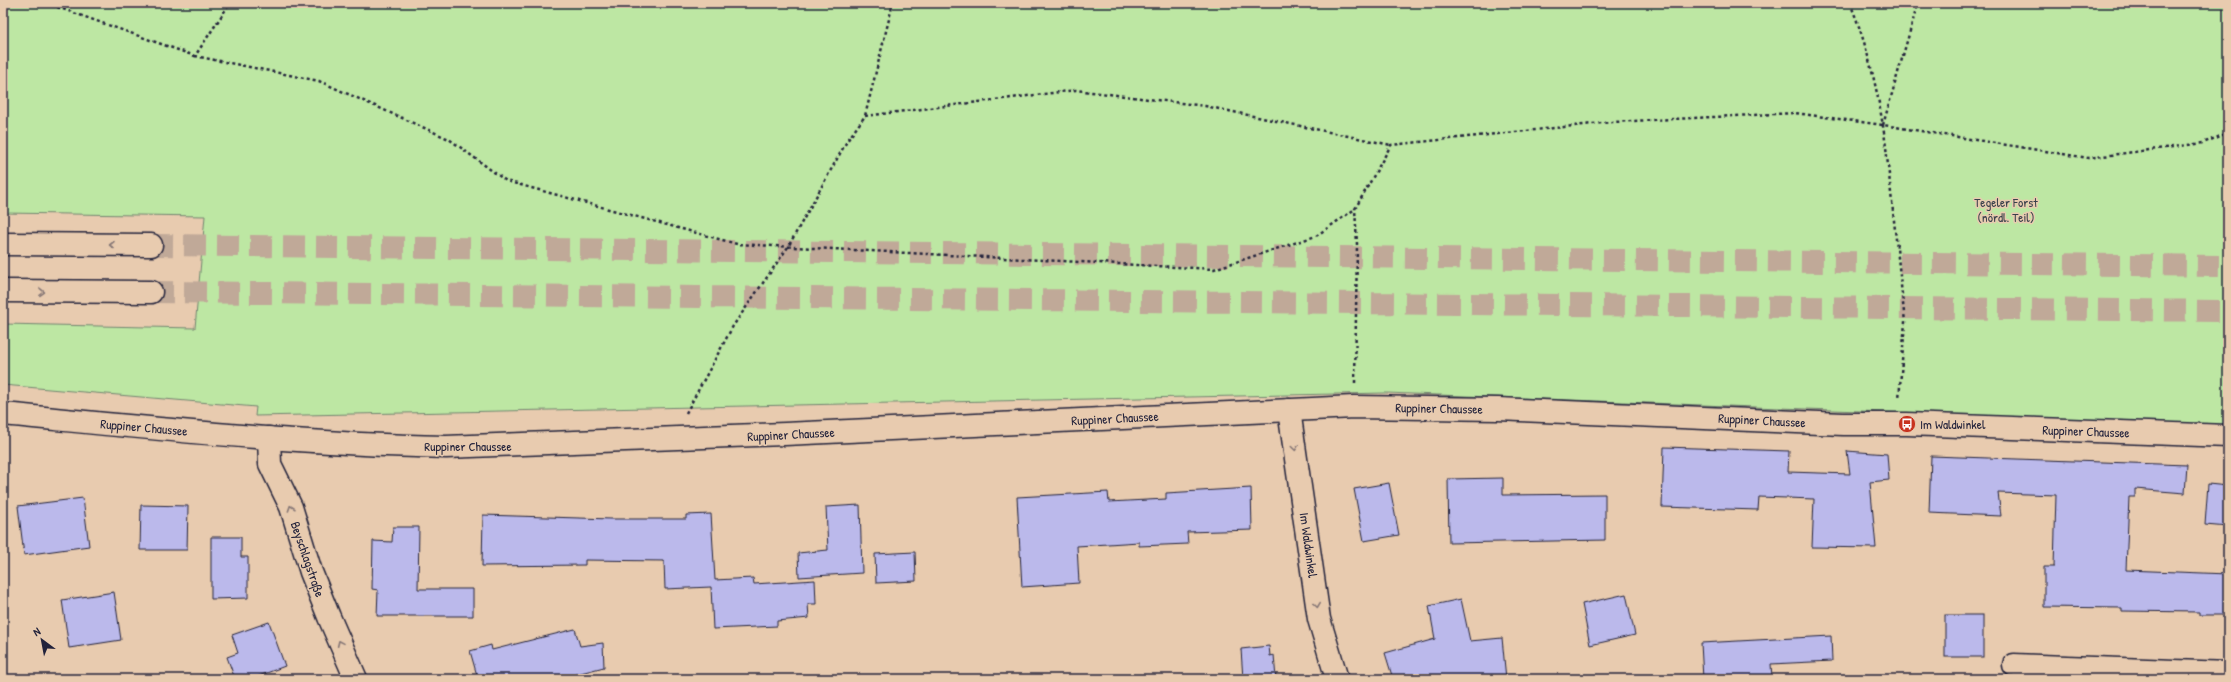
<svg xmlns="http://www.w3.org/2000/svg" width="2231" height="682" font-family="'Patrick Hand',sans-serif">
  <style>
    .green { fill: #bde7a3; stroke: #70846f }
    .building { fill: #bbb9eb; stroke: #22223b }
    .lines { fill: none; stroke-linecap: round; stroke-linejoin: round }
    .motorway-tunnel { stroke: #c0a998; stroke-width: 22; stroke-dasharray: 22 11; stroke-linecap: butt }
    .minor-casing { stroke: #22223b; stroke-width: 25 }
    .tertiary-casing { stroke: #22223b; stroke-width: 25 }
    .motorway-casing { stroke: #22223b; stroke-width: 25 }
    .path { stroke: #22223b; stroke-width: 2.5; stroke-dasharray: 3 3; stroke-linecap: butt }
    .minor { stroke: #e8cbaf; stroke-width: 22 }
    .tertiary { stroke: #e8cbaf; stroke-width: 22 }
    .motorway { stroke: #e8cbaf; stroke-width: 22 }
    .oneway { stroke: #857675 }
    .labels { text-anchor: middle; stroke-width: 3; stroke-linejoin: round; paint-order: stroke }
    .park-label { font-size: 13px; fill: #39404b; stroke: #e8cbaf }
    .street-label { font-size: 13px; fill: #22223b; stroke: #e8cbaf }
    .poi-label { font-size: 13px; fill: #22223b; stroke: #e8cbaf; text-anchor: start }
  </style>
  <rect width="100%" height="100%" fill="#e8cbaf"/>
  <filter id="ink" filterUnits="userSpaceOnUse"><feTurbulence type="fractalNoise" baseFrequency=".025" numOctaves="2"/><feDisplacementMap in="SourceGraphic" scale="8" xChannelSelector="R" yChannelSelector="G"/><feConvolveMatrix kernelMatrix="1 2 1 2 8 2 1 2 1" color-interpolation-filters="sRGB"/></filter>
  <g filter="url(#ink)">
    <path class="green" d="M 3,3 L 2228,3 L 2228,425 L 1386,393 L 255,416 L 256,407 L 3,385 L 3,324 L 195,328 L 205,216 L 3,213 Z"/>
    <g class="building">
      <path d="M 1664,447 L 1789,451 L 1788,472 L 1850,474 L 1847,451 L 1887,454 L 1889,480 L 1870,482 L 1876,548 L 1812,547 L 1814,499 L 1759,497 L 1758,510 L 1662,507 Z"/>
      <path d="M 1931,456 L 2187,465 L 2185,493 L 2135,489 L 2135,497 L 2129,497 L 2126,570 L 2228,574 L 2228,615 L 2199,615 L 2199,612 L 2122,611 L 2122,608 L 2044,607 L 2044,567 L 2054,567 L 2056,495 L 1998,493 L 2001,516 L 1929,513 Z"/>
      <path d="M 1503,478 L 1503,495 L 1605,494 L 1605,540 L 1449,543 L 1448,479 Z"/>
      <path d="M 1389,483 L 1399,535 L 1364,541 L 1354,489 Z"/>
      <path d="M 2208,484 L 2228,486 L 2228,527 L 2205,525 Z"/>
      <path d="M 1251,488 L 1252,530 L 1187,532 L 1188,544 L 1139,546 L 1139,542 L 1077,546 L 1079,583 L 1022,587 L 1017,497 L 1108,492 L 1109,502 L 1166,499 L 1166,493 Z"/>
      <path d="M 83,498 L 89,546 L 24,555 L 18,506 Z"/>
      <path d="M 141,505 L 188,506 L 187,550 L 140,550 Z"/>
      <path d="M 860,505 L 862,573 L 799,577 L 798,553 L 828,550 L 826,507 Z"/>
      <path d="M 711,514 L 715,580 L 753,578 L 754,584 L 815,580 L 816,604 L 808,604 L 809,618 L 777,621 L 777,626 L 713,629 L 711,587 L 665,589 L 664,561 L 585,560 L 585,565 L 482,566 L 483,515 L 611,519 L 686,519 L 686,515 Z"/>
      <path d="M 393,527 L 419,527 L 418,589 L 473,589 L 473,616 L 377,616 L 378,590 L 372,589 L 373,541 L 392,542 Z"/>
      <path d="M 211,537 L 241,537 L 241,557 L 248,557 L 248,598 L 211,599 Z"/>
      <path d="M 915,552 L 916,581 L 876,583 L 875,554 Z"/>
      <path d="M 114,592 L 121,640 L 69,648 L 62,600 Z"/>
      <path d="M 1626,594 L 1635,635 L 1590,645 L 1582,604 Z"/>
      <path d="M 1461,599 L 1470,641 L 1502,638 L 1506,679 L 1393,679 L 1385,653 L 1435,639 L 1429,606 Z"/>
      <rect x="1945" y="615" width="38" height="42"/>
      <path d="M 269,622 L 285,666 L 251,679 L 235,679 L 227,657 L 238,653 L 232,635 Z"/>
      <path d="M 575,629 L 580,646 L 603,643 L 604,667 L 557,679 L 478,679 L 470,651 L 491,645 L 492,650 Z"/>
      <path d="M 1831,636 L 1832,661 L 1771,664 L 1772,679 L 1703,679 L 1701,643 Z"/>
      <path d="M 1269,646 L 1270,656 L 1274,655 L 1276,679 L 1243,679 L 1241,649 Z"/>
    </g>
    <g class="lines">
      <g class="motorway-tunnel">
        <path d="M 151,245 L 2228,266"/>
        <path d="M 151,292 L 2228,311"/>
      </g>
      <defs>
        <g id="minor">
          <path d="M 1289,410 L 1319,619 L 1337,679"/>
          <path d="M 269,438 L 270,464 L 291,507 L 311,572 L 329,617 L 356,679"/>
          <path d="M 2014,665 L 2228,673"/>
        </g>
        <path id="tertiary" d="M 3,414 C 150,428 298,444 446,447 L 785,434 L 1354,407 L 1498,409 L 1843,424 L 1907,424 L 2228,436"/>
        <g id="motorway">
          <path d="M 3,244 L 151,245"/>
          <path d="M 3,291 L 151,292"/>
        </g>
      </defs>
      <use href="#minor" class="minor-casing"/>
      <use href="#tertiary" class="tertiary-casing"/>
      <use href="#motorway" class="motorway-casing"/>
      <g class="path">
        <path d="M 46,3 L 195,56 L 230,3"/>
        <path d="M 1850,3 C 1868,46 1880,100 1886,147 L 1905,322 L 1899,399"/>
        <path d="M 195,56 L 319,81 L 449,139 L 506,181 L 737,244 L 1214,269 L 1316,236 L 1355,209"/>
        <path d="M 865,116 L 1076,90 L 1205,106 L 1391,145"/>
        <path d="M 1883,125 L 1918,3"/>
        <path d="M 1355,383 L 1357,244 L 1355,209 L 1391,145 L 1612,122 L 1795,113 L 1883,125 L 2088,158 L 2203,143 L 2228,133"/>
        <path d="M 686,413 L 733,326 L 788,247 L 847,141 L 865,116 L 893,3"/>
      </g>
      <use href="#minor" class="minor"/>
      <use href="#tertiary" class="tertiary"/>
      <use href="#motorway" class="motorway"/>
    </g>
    <defs><path id="oneway-chevron" d="M-2-3.5L2.5 0L-2 3.5" fill="none" stroke-width="1.6" stroke-linecap="round" stroke-linejoin="round"/></defs>
    <g class="oneway">
      <use href="#oneway-chevron" transform="translate(112 245) rotate(-180)"/>
      <use href="#oneway-chevron" transform="translate(42 292) rotate(1)"/>
      <use href="#oneway-chevron" transform="translate(1295 448) rotate(82)"/>
      <use href="#oneway-chevron" transform="translate(291 508) rotate(-109)"/>
      <use href="#oneway-chevron" transform="translate(1317 605) rotate(82)"/>
      <use href="#oneway-chevron" transform="translate(340 643) rotate(-114)"/>
    </g>
  </g>
  <defs>
    <symbol id="bus-disc" viewBox="-11 -11 22 22"><circle r="9.5" fill="#c8321e" stroke="#e8cbaf"/><path d="M-5-6H5V4H4V6H2V4H-2V6H-4V4H-5ZM-3.5-4V0h7V-4ZM-3.5 1.2v1.5H-2V1.2ZM2 1.2v1.5H3.5V1.2Z" fill="#fff"/></symbol>
  </defs>
  <g fill-rule="evenodd">
    <use href="#bus-disc" x="1897" y="414" width="20" height="20"/>
  </g>
  <g class="labels">
    <g class="park-label">
      <text x="2006" y="207">Tegeler Forst<tspan x="2006" dy="15">(nördl. Teil)</tspan></text>
    </g>
    <g class="street-label">
      <text transform="translate(1439 408) rotate(1)" y="5">Ruppiner Chaussee</text>
      <text transform="translate(1115 418) rotate(-3)" y="5">Ruppiner Chaussee</text>
      <text transform="translate(1762 420) rotate(3)" y="5">Ruppiner Chaussee</text>
      <text transform="translate(144 427) rotate(5)" y="5">Ruppiner Chaussee</text>
      <text transform="translate(2086 431) rotate(2)" y="5">Ruppiner Chaussee</text>
      <text transform="translate(791 434) rotate(-3)" y="5">Ruppiner Chaussee</text>
      <text x="468" y="451">Ruppiner Chaussee</text>
      <text transform="translate(1309 545) rotate(82)" y="5">Im Waldwinkel</text>
      <text transform="translate(308 559) rotate(71)" y="5">Beyschlagstraße</text>
    </g>
    <g class="poi-label">
      <text x="1920" y="429">Im Waldwinkel</text>
    </g>
  </g>
  <rect width="2231" height="682" fill="none" stroke="#e8cbaf" stroke-width="16"/>
  <rect x="8" y="8" width="2215" height="666" fill="none" stroke="#22223b" stroke-width="1.5" filter="url(#ink)"/>
  <g transform="translate(42 640) rotate(328)" stroke="#e8cbaf" stroke-width="3" paint-order="stroke">
  <path d="M0-3L7 15L0 10L-7 15Z" fill="#22223b"/>
  <text y="-6" font-size="11" font-weight="bold" text-anchor="middle" fill="#22223b">N</text>
  </g>
</svg>
